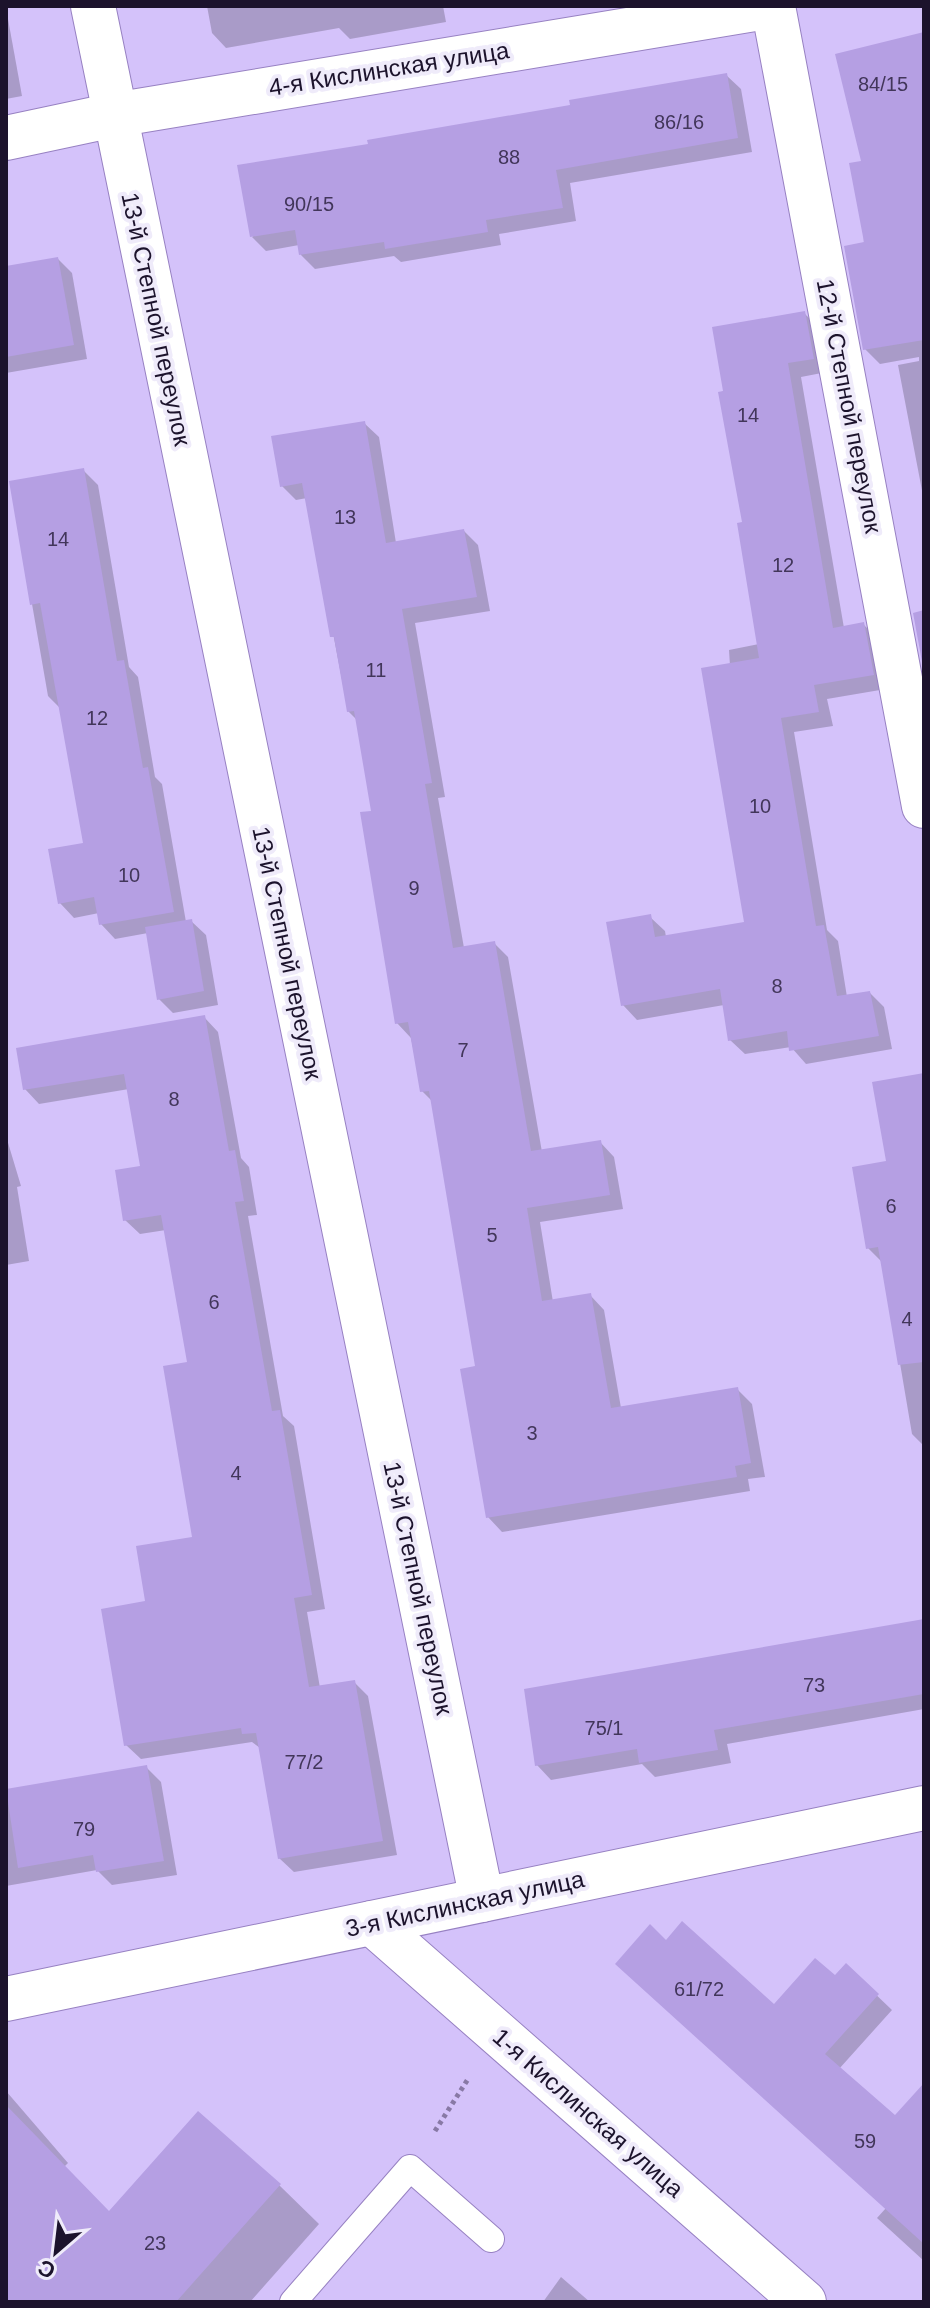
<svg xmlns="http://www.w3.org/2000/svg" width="930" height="2308" font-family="Arial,sans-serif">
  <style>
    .shadow { fill: #0003 }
    .building { fill: #b59fe3 }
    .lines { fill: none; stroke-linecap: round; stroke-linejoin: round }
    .lane-casing { stroke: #9781c2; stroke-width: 28 }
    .street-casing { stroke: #9781c2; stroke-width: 46 }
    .path { stroke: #8879a5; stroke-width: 5; stroke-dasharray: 4 4; stroke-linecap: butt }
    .lane { stroke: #fff; stroke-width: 26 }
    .street { stroke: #fff; stroke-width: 44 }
    .labels { text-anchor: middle; stroke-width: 8; stroke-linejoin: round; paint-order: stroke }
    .number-label { font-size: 20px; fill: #42365a }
    .street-label { font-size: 24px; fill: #1c132c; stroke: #efebfa }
  </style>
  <rect width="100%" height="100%" fill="#d4c2fa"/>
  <g class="shadow">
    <path d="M 207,6 L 443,6 L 446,22 L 350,39 L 339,28 L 226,48 L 212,33 Z"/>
    <path d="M 6,8 L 22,96 L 6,99 Z"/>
    <path d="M 924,34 L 924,501 L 898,365 L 919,361 L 919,357 L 880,364 L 865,349 L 863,163 Z"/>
    <path d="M 726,75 L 741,89 L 752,152 L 570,183 L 576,221 L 499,234 L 501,245 L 401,262 L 394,256 L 315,269 L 301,255 L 299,245 L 266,251 L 252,237 L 370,145 Z"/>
    <path d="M 58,259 L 72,273 L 87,359 L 6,373 L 6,268 Z"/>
    <path d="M 805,314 L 819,328 L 827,372 L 801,377 L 844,628 L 863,624 L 877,638 L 880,690 L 827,699 L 833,726 L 794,732 L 827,930 L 838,941 L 847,997 L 870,993 L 884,1007 L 892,1049 L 806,1064 L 791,1047 L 745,1054 L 730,1040 L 724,1005 L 637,1020 L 623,1005 L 650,917 L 665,931 L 666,937 L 746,924 L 729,650 L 759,644 L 745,524 L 720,394 Z"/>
    <path d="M 364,423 L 379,437 L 396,543 L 464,531 L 478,545 L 490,611 L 415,623 L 445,797 L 438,798 L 464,948 L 494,943 L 508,957 L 542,1152 L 600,1142 L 614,1157 L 623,1209 L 540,1222 L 553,1302 L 590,1295 L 604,1310 L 621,1408 L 738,1390 L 752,1404 L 765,1477 L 748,1479 L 750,1491 L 502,1532 L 488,1517 L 478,1368 L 433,1102 L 422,1091 L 411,1038 L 397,1023 L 373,812 L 357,720 L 348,711 L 307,498 L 296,500 L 282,486 Z"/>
    <path d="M 84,471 L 98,485 L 129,667 L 138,677 L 155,777 L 162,784 L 186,922 L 191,921 L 206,935 L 218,1005 L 173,1013 L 159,999 L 148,933 L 115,939 L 101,924 L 99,913 L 74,918 L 60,903 L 85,845 L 61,709 L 48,696 L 11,483 Z"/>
    <path d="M 204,1017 L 218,1032 L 241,1158 L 249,1167 L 257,1215 L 248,1216 L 283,1416 L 294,1426 L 325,1609 L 307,1612 L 320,1688 L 354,1682 L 368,1696 L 397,1855 L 294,1872 L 279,1858 L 260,1748 L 252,1742 L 141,1759 L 126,1745 L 147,1603 L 194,1538 L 189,1364 L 166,1230 L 140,1234 L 125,1220 L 142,1168 L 129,1089 L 39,1104 L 25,1089 Z"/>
    <path d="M 924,1075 L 924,1446 L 912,1434 L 883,1263 L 868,1248 L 889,1163 Z"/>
    <path d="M 6,1136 L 21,1186 L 17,1187 L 29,1261 L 6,1265 Z"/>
    <path d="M 924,1619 L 924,1709 L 727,1744 L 731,1763 L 655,1777 L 642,1764 L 551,1780 L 537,1765 Z"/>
    <path d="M 146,1767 L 161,1782 L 177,1875 L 112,1885 L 97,1870 L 6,1886 L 6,1791 Z"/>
    <path d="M 666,1942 L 774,2007 L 835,1978 L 846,1966 L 892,2010 L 839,2069 L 895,2118 L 924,2086 L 924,2261 L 877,2218 L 886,2208 Z"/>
    <path d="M 6,2091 L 68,2163 L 64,2167 L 109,2214 L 279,2185 L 319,2224 L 250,2302 L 31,2302 L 6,2250 Z"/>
    <path d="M 561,2277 L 590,2302 L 543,2302 Z"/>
  </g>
  <g class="building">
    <path d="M 924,32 L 924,340 L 863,350 L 844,246 L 864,242 L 849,163 L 861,161 L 835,54 Z"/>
    <path d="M 727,73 L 738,138 L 556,170 L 563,208 L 486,220 L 488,232 L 385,249 L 384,242 L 299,255 L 295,230 L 250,237 L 237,165 L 368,144 L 367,140 L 570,105 L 569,100 Z"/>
    <path d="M 58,257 L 74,345 L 6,357 L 6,266 Z"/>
    <path d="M 805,311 L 814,359 L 788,363 L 833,628 L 864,622 L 874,675 L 814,685 L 819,712 L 781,718 L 816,926 L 824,925 L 837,996 L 870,991 L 879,1036 L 789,1051 L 787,1031 L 728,1041 L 720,989 L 621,1006 L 606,922 L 651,914 L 655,937 L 744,922 L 701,668 L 759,658 L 737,523 L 742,522 L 718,392 L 723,391 L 712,327 Z"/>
    <path d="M 365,421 L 386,543 L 464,529 L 477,597 L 402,609 L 432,783 L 425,784 L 453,948 L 495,941 L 531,1151 L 601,1140 L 610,1195 L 527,1208 L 542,1301 L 591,1293 L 611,1408 L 738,1387 L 751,1463 L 735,1466 L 737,1477 L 486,1518 L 460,1369 L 475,1366 L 429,1091 L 420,1092 L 408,1022 L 395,1024 L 360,812 L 371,811 L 354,711 L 347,712 L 334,637 L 330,637 L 302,483 L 280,487 L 271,436 Z"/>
    <path d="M 84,468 L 117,661 L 124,660 L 143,768 L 148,767 L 174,912 L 99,925 L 94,897 L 58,904 L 48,849 L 83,843 L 40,603 L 30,605 L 9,481 Z"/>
    <path d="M 924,610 L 924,666 L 923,667 L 913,613 Z"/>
    <path d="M 192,919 L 204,991 L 157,1000 L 145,927 Z"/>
    <path d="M 205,1015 L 229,1151 L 235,1150 L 244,1201 L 235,1202 L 272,1411 L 280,1410 L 312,1595 L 294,1598 L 309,1687 L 355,1680 L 383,1841 L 278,1859 L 256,1733 L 242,1734 L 241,1728 L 124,1746 L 101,1609 L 145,1601 L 136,1546 L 192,1537 L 163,1366 L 187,1362 L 161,1215 L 123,1221 L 115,1170 L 140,1166 L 124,1074 L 23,1090 L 16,1048 Z"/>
    <path d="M 924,1073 L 924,1362 L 898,1365 L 878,1247 L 866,1249 L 852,1167 L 886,1161 L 872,1082 Z"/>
    <path d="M 924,1619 L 924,1694 L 714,1730 L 718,1750 L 639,1763 L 637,1749 L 535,1766 L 524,1689 Z"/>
    <path d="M 147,1765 L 164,1861 L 96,1872 L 93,1855 L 18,1868 L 6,1789 Z"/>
    <path d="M 682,1921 L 774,2004 L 815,1958 L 835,1975 L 846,1963 L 879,1994 L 825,2054 L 895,2115 L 924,2083 L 924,2244 L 615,1964 L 650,1924 L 666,1940 Z"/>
    <path d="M 6,2105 L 109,2211 L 198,2111 L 281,2184 L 176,2302 L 6,2302 Z"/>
  </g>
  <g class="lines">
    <defs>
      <path id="lane" d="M 293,2302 L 410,2168 L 491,2239"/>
      <g id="street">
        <path d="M 93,6 L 482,1900"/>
        <path d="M 773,6 L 924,806"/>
        <path d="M 6,138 L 114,115 L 773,6"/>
        <path d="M 372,1923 L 804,2302"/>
        <path d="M 6,1999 L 924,1808"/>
      </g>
    </defs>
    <use href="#lane" class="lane-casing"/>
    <use href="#street" class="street-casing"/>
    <path class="path" d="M 435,2131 L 468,2079"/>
    <use href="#lane" class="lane"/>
    <use href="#street" class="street"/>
  </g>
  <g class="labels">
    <g class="number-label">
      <text x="883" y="91">84/15</text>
      <text x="679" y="129">86/16</text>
      <text x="509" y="164">88</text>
      <text x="309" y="211">90/15</text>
      <text x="748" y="422">14</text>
      <text x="345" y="524">13</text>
      <text x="58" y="546">14</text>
      <text x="783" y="572">12</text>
      <text x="376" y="677">11</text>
      <text x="97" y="725">12</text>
      <text x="760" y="813">10</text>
      <text x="129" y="882">10</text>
      <text x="414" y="895">9</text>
      <text x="777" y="993">8</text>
      <text x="463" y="1057">7</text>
      <text x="174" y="1106">8</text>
      <text x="891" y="1213">6</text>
      <text x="492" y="1242">5</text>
      <text x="214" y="1309">6</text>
      <text x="907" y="1326">4</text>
      <text x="532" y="1440">3</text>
      <text x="236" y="1480">4</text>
      <text x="814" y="1692">73</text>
      <text x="604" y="1735">75/1</text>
      <text x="304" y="1769">77/2</text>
      <text x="84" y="1836">79</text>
      <text x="699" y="1996">61/72</text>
      <text x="865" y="2148">59</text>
      <text x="155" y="2250">23</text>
    </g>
    <g class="street-label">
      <text transform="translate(389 69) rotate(-9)" y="8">4-я Кислинская улица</text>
      <text transform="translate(156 319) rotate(78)" y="8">13-й Степной переулок</text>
      <text transform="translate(849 406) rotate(79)" y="8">12-й Степной переулок</text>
      <text transform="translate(287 953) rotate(78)" y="8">13-й Степной переулок</text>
      <text transform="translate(418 1588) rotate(78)" y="8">13-й Степной переулок</text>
      <text transform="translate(465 1904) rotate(-12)" y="8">3-я Кислинская улица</text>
      <text transform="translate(588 2113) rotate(41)" y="8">1-я Кислинская улица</text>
    </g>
  </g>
  <rect width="930" height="2308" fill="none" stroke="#1c132c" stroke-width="16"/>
  <g transform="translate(56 2252) rotate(208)" stroke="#efebfa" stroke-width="6" paint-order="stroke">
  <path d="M0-6L14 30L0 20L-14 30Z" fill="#1c132c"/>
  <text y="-12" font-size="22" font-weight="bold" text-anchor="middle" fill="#1c132c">С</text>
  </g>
</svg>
